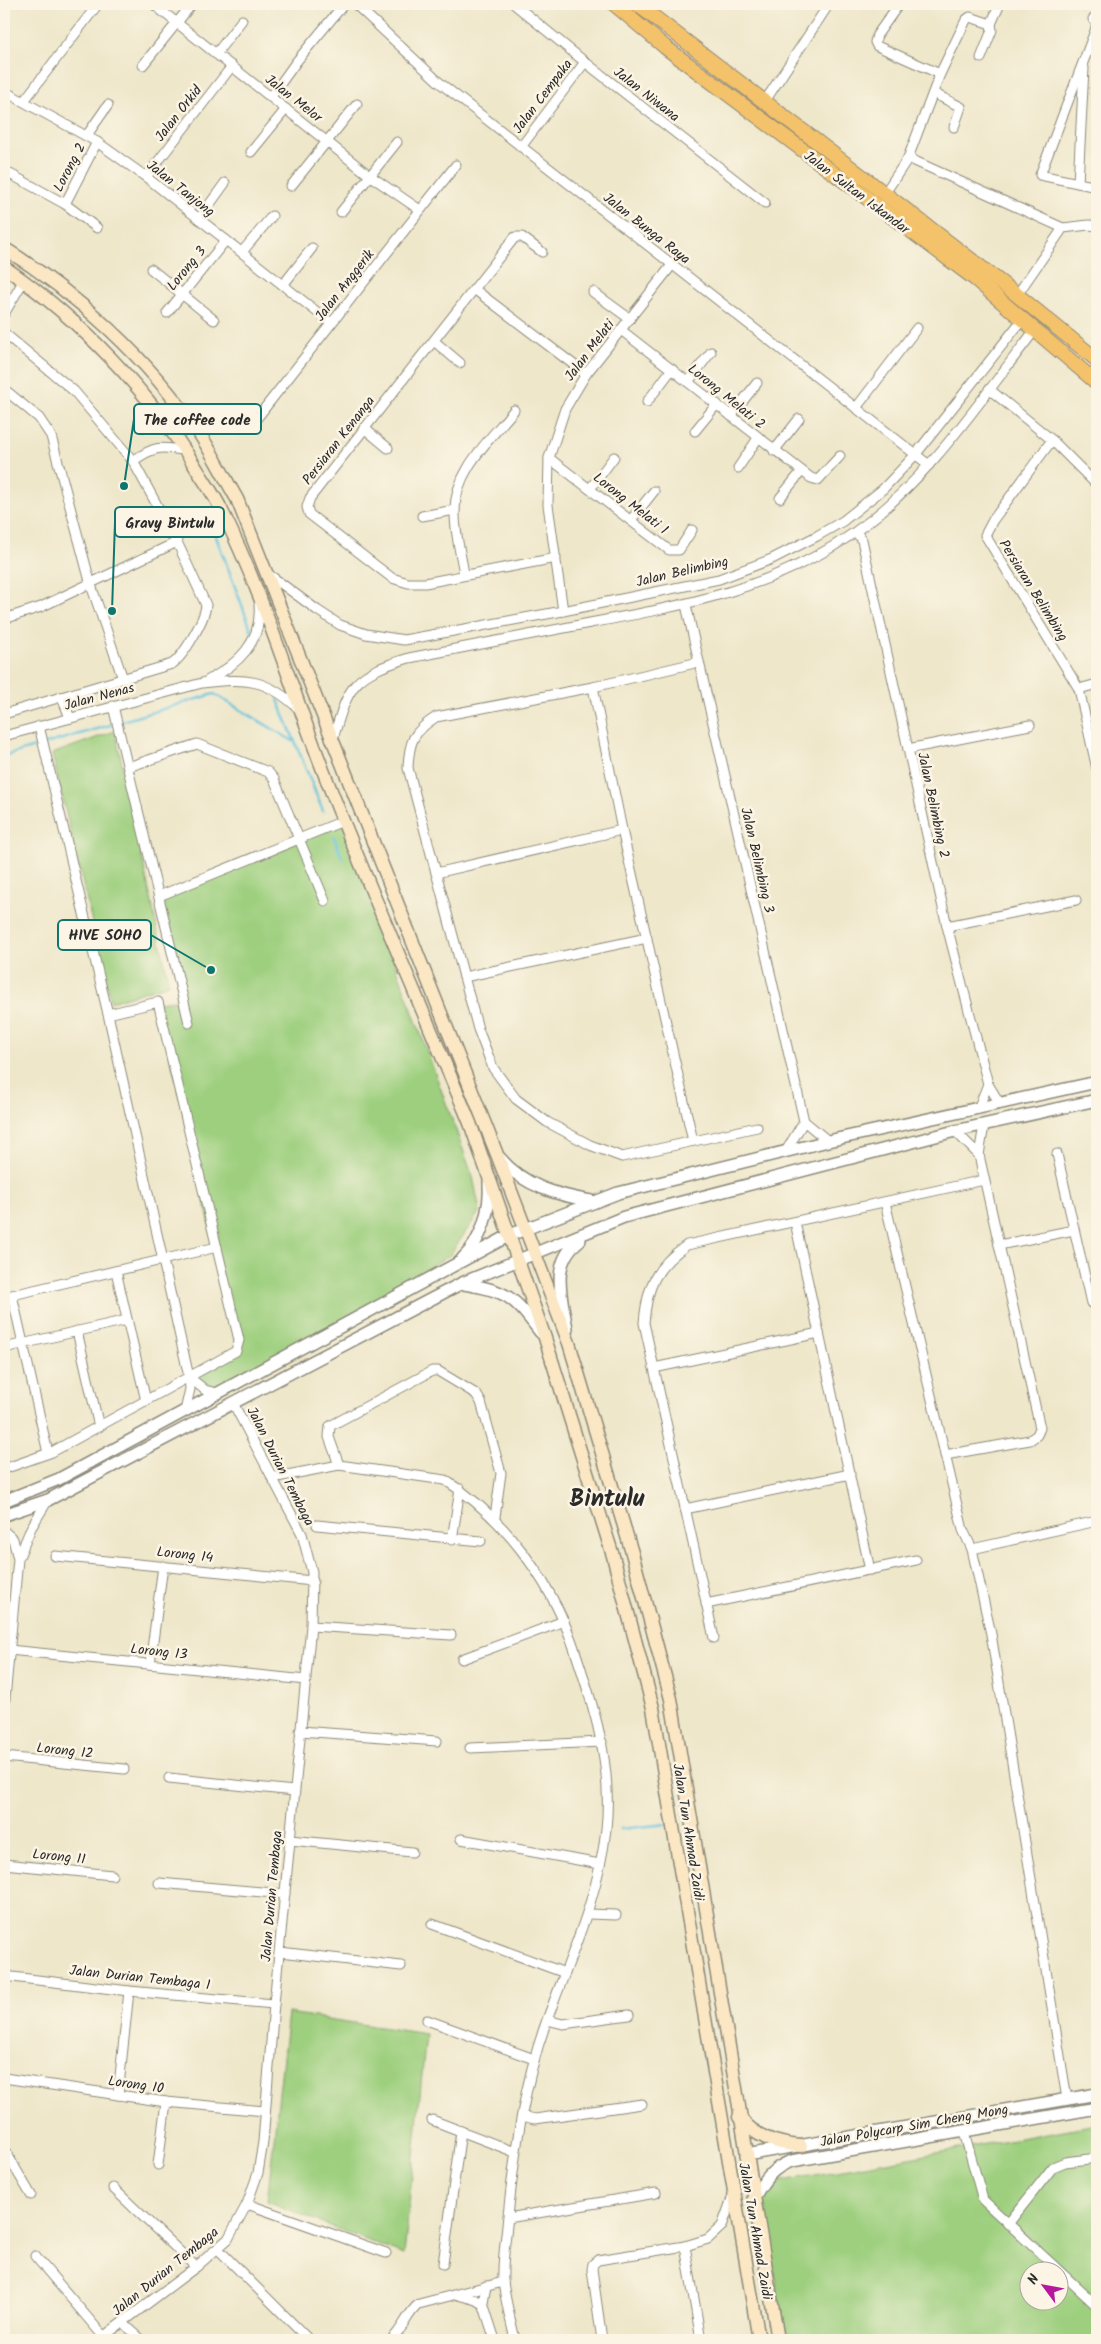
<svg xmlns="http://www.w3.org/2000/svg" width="1101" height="2344" font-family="Kalam,sans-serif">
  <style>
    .green { fill: #9dcf7e; stroke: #647d54; fill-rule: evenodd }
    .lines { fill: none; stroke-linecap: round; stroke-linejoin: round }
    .stream { stroke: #60c3de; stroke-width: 2.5 }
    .minor-casing { stroke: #8c897a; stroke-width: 11 }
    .tertiary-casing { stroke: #8c897a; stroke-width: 14 }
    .secondary-casing { stroke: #8c897a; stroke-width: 15 }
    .primary-casing { stroke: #8c897a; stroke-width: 16 }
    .minor { stroke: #fff; stroke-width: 9 }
    .tertiary { stroke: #fff; stroke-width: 11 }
    .secondary { stroke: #fbe7c3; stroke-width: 12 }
    .primary { stroke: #f4c26a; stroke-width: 14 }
    .labels { text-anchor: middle; stroke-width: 5; stroke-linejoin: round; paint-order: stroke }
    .street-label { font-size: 14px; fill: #2b2b2b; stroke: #fcf5e5 }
    .town-label { font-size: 24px; font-weight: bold; fill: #2b2b2b; stroke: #fcf5e5 }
    .leader { fill: none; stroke: #0f766e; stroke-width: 2 }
    .callout-dot { fill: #0f766e; stroke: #fcf5e5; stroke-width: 2 }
    .callout { fill: #fcf5e5; stroke: #0f766e; stroke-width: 2 }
    .callout-label { font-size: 15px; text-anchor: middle; font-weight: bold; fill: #2b2b2b }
  </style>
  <rect width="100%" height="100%" fill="#fcf5e5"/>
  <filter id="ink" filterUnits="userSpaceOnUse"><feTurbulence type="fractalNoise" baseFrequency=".02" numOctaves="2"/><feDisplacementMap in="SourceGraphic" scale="10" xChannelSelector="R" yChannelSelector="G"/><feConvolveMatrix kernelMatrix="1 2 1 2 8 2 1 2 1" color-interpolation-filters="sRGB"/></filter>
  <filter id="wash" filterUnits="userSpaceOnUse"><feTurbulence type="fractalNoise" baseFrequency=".0096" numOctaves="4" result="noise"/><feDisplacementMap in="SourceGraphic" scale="20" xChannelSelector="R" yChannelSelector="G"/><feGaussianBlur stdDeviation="1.12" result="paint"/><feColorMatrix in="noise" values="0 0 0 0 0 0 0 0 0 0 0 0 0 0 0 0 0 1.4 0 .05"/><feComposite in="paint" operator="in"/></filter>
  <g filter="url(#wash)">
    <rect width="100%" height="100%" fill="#eee7ca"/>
    <g class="green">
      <path d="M 115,731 L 169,984 L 111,1002 L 52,754 Z"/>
      <path d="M 343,821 L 473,1177 L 480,1211 L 450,1255 L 268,1366 L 217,1393 L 189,1377 L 238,1346 L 158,1002 L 183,999 L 159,896 Z"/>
      <path d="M 288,2013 L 426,2034 L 404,2255 L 267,2201 Z"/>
      <path d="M 1097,2124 L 1097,2340 L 785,2340 L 762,2202 L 782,2181 ZM 1028,2272 L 1058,2272 L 1058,2302 L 1028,2302 Z"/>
    </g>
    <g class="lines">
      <g class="stream">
        <path d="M 212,526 L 252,632"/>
        <path d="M 278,700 L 323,811"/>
        <path d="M 119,722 L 214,694 L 293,741"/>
        <path d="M 4,756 L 114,724"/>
        <path d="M 334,837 L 342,858"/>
        <path d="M 620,1829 L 667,1824"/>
        <path d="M 700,2022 L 699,2041 L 708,2072"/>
      </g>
    </g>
  </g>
  <g filter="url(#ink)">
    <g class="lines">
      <defs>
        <g id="minor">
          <path d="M 153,4 L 369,175 L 420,210"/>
          <path d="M 355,4 L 440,83 L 929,465"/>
          <path d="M 514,4 L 585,62 L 765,203"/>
          <path d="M 899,4 L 877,35 L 875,42 L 877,46 L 940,74"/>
          <path d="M 1093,19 L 1097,23 L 1095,31 L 1040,175 L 1097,187"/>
          <path d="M 216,54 L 242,20"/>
          <path d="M 981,58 L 992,30 L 991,24"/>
          <path d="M 143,65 L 192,4"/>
          <path d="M 4,91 L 97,142 L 146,177 L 331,323"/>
          <path d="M 933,93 L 961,107 L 954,127"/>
          <path d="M 271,97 L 296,62 L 344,4"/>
          <path d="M 24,101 L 98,4"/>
          <path d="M 765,101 L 829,4"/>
          <path d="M 87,135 L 108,105"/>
          <path d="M 521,147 L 585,62"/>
          <path d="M 251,152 L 286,109"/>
          <path d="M 908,158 L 1063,228"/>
          <path d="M 10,174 L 65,204 L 97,228"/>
          <path d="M 146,177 L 232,66"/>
          <path d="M 1078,183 L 1084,68"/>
          <path d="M 291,186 L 357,104"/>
          <path d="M 885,193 L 908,158 L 940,74 L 966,20 L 970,17 L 991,24 L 1000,4"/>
          <path d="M 65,204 L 97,142"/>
          <path d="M 341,212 L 397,142"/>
          <path d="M 199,219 L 225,183"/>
          <path d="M 242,252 L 272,216"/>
          <path d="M 542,252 L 522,237 L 515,237 L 310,498 L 307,507 L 309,514 L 392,578 L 408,583 L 425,583 L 556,558"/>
          <path d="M 151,269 L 214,320"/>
          <path d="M 283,285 L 312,248"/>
          <path d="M 474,289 L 586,374"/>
          <path d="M 593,292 L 630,319"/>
          <path d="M 1017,295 L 1063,228 L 1089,225 L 1097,226"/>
          <path d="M 167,313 L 226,240"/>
          <path d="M 4,314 L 24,280"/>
          <path d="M 621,330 L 811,478 L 818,480 L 840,456"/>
          <path d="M 4,333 L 74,391 L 133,461 L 177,542 L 206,605 C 205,619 184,656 172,664 L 4,714"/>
          <path d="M 434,341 L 460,363"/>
          <path d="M 688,382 L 711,352"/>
          <path d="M 4,389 L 39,418 L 51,436 L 91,585 L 123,679"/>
          <path d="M 989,389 L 1052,440 L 1097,485"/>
          <path d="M 647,402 L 672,369"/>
          <path d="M 856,408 L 917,328"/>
          <path d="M 731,416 L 757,383"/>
          <path d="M 253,423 L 456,165"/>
          <path d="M 364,428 L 388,448"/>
          <path d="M 695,431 L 717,404"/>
          <path d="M 1052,440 L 993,520 L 985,535 L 1079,689 L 1097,769"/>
          <path d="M 774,451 L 799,419"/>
          <path d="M 549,458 L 669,550 L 679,550 L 692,530"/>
          <path d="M 133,461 C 154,446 161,446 186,451"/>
          <path d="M 738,468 L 758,438"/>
          <path d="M 590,489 L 614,457"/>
          <path d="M 780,498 L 801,472"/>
          <path d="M 422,516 L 455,510"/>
          <path d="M 631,520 L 654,491"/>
          <path d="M 856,532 L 862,540 L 947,926 L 988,1084 L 1000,1104"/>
          <path d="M 267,573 L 317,610 L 340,625 L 366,634 L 404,640 L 563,611 L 719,579 L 772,559 L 817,536 L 843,521 L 883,489 L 916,454 L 1022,320"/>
          <path d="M 464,574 C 461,554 454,531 455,510 C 455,470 491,439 514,410"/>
          <path d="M 686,605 L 804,1121 L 828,1141"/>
          <path d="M 563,611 L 548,505 L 549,458 L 565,409 L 586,374 L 672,265"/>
          <path d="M 4,619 L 41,607 L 177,542"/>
          <path d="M 699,662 L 593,687 L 436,717 C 413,732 409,741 408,768 L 478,1029 L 493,1068 L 516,1099 L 547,1122 L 590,1145 L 622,1157 L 757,1127"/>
          <path d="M 207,681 C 238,664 262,643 259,605"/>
          <path d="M 593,687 L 622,830 L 693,1141"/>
          <path d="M 1079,689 L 1097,684"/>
          <path d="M 62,697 L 70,718"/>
          <path d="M 113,706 L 189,1023"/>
          <path d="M 39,726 L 108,1014 L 189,1377 L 190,1389 L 185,1411"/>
          <path d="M 4,736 L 202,683 C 246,678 266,678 299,709"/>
          <path d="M 333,739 C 349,684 353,675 409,658 C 469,646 530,635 590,623 C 683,606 776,588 855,532 C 929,480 980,400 1035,330"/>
          <path d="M 908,749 L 1030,725"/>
          <path d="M 128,767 L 197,744 L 268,772 L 274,779 L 325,901"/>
          <path d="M 436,873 L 622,830"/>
          <path d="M 159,896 L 343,821"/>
          <path d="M 947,926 L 1076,900"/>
          <path d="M 464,977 L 647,938"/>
          <path d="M 978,1109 L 988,1084"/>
          <path d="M 955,1131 L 979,1155"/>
          <path d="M 786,1151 L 804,1121"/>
          <path d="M 1057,1154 L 1091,1303"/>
          <path d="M 885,1202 L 963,1530 L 972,1549 L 1097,1521"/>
          <path d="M 795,1222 L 870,1570"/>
          <path d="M 999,1245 L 1074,1230"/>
          <path d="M 116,1271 L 146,1401"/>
          <path d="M 12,1295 L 48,1453"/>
          <path d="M 4,1297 L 217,1247"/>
          <path d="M 77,1331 L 99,1427"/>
          <path d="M 4,1348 L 127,1320"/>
          <path d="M 654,1368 L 819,1333"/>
          <path d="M 189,1377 L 205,1390 L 217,1393"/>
          <path d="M 945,1455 L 1030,1440 L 1037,1435 L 1040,1428 L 979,1155 L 984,1125"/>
          <path d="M 339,1465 L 329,1437 L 330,1426 L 432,1371 L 438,1371 L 476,1394 L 481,1402 L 501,1473 L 495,1517"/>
          <path d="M 4,1469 L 52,1452 L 236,1351 L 239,1340 L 158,1002 L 108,1014"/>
          <path d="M 272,1478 L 339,1465 L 445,1480 C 503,1516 549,1579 572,1642 C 593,1703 613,1764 606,1829 C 599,1896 570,1957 547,2020 C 524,2082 515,2150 508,2216 C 506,2237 502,2259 503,2281 C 505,2300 511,2321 515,2340"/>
          <path d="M 685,1509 L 850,1474"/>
          <path d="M 317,1525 L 481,1541"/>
          <path d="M 4,1531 L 13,1539 L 18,1559 L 4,1709"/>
          <path d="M 452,1540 L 460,1489"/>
          <path d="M 972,1549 L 991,1634 L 1067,2099"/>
          <path d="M 55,1556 L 313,1581"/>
          <path d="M 19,1557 L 31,1528 L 48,1500"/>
          <path d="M 706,1604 L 916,1560"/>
          <path d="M 311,1626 L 451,1635"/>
          <path d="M 714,1638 L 644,1323 C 647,1286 656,1266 687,1245 L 984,1180"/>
          <path d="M 9,1650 L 306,1680"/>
          <path d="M 462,1659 L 564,1621"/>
          <path d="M 150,1664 L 163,1566"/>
          <path d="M 300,1731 L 437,1741"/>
          <path d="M 470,1748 L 602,1742"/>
          <path d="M 4,1757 L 124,1769"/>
          <path d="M 169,1778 L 294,1791"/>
          <path d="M 461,1839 L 600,1864"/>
          <path d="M 290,1840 L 412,1852"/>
          <path d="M 4,1864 L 112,1875"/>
          <path d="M 159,1883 L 285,1894"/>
          <path d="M 588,1914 L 616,1915"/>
          <path d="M 432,1924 L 565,1973"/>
          <path d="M 280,1952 L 401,1966"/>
          <path d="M 4,1976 L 129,1991 L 274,2004"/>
          <path d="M 427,2020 L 534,2059"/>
          <path d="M 547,2020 L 563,2024 L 629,2015"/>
          <path d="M 4,2078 L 166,2102 L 265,2111"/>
          <path d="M 118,2095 L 129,1991"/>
          <path d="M 522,2116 L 535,2119 L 642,2104"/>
          <path d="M 432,2120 L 515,2152"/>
          <path d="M 964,2132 L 983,2200 L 1097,2306"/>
          <path d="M 4,2149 L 31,2195"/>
          <path d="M 158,2165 L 166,2102"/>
          <path d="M 113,2188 L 196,2267"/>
          <path d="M 247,2204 L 386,2253"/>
          <path d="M 508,2218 L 656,2193"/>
          <path d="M 1008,2224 L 1053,2167 L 1065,2162 L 1097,2158"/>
          <path d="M 685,2246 L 701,2340"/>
          <path d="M 218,2249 L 308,2339"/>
          <path d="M 35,2256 L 104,2337"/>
          <path d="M 443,2264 L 461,2131"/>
          <path d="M 486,2286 L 483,2303 L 495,2340"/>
          <path d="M 458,2295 L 476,2300 L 484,2305"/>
          <path d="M 123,2323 L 142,2340"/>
          <path d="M 99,2340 L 196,2267 L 228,2239 L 247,2204 L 258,2173 L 263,2142 L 274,2004 L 311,1626 L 312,1572 L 302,1534 L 233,1403"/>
          <path d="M 391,2340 C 403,2330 407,2313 419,2304 L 503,2282"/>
          <path d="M 602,2340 L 592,2269 L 593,2264 L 598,2260 L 685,2246 L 708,2239 L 722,2226 L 733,2196"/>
        </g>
        <g id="tertiary">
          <path d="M 500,1158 C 523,1186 557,1195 591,1201"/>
          <path d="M 462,1259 C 482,1241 491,1208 489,1182"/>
          <path d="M 464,1284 C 510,1291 514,1298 541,1333"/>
          <path d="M 567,1329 C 562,1297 549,1263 580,1240"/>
          <path d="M 4,1501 L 59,1479 L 510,1235 L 618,1193 L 828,1141 L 1097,1082"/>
          <path d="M 4,1515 L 48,1500 L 462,1283 L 624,1217 L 955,1131 L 1097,1100"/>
          <path d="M 746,2155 L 1097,2094"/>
          <path d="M 753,2199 C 763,2182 772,2167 792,2161 L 1097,2108"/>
        </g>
        <g id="secondary">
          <path d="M 4,248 C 79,295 148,359 199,433 C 213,454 224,477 237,499 L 498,1157 L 569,1343 L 632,1553 L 671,1699 L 778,2340"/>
          <path d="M 4,267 C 81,320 149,391 198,471 C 206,484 215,496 221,509 C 265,597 292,692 328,783 C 373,898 423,1010 470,1123 L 545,1338 L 613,1556 L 653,1708 L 759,2340"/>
          <path d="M 739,2117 C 755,2137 776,2144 801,2146"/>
        </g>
        <g id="primary">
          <path d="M 614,4 L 665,47 L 974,278 L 1097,383"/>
          <path d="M 637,4 L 1017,295 L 1097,360"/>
        </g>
      </defs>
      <use href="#minor" class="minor-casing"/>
      <use href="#tertiary" class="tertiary-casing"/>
      <use href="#secondary" class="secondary-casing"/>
      <use href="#primary" class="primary-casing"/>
      <use href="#minor" class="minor"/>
      <use href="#tertiary" class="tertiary"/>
      <use href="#secondary" class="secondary"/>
      <use href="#primary" class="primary"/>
    </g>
  </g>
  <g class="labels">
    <g class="street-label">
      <text transform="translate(647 94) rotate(38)" y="5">Jalan Niwana</text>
      <text transform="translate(542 96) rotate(-53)" y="5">Jalan Cempaka</text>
      <text transform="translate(294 98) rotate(38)" y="5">Jalan Melor</text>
      <text transform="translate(178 113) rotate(-52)" y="5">Jalan Orkid</text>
      <text transform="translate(69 167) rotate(-62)" y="5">Lorong 2</text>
      <text transform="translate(181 188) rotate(38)" y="5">Jalan Tanjong</text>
      <text transform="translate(857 192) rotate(37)" y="5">Jalan Sultan Iskandar</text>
      <text transform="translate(647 228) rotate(38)" y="5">Jalan Bunga Raya</text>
      <text transform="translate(186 268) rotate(-51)" y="5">Lorong 3</text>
      <text transform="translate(344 285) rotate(-52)" y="5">Jalan Anggerik</text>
      <text transform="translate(589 350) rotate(-53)" y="5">Jalan Melati</text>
      <text transform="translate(727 396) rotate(39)" y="5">Lorong Melati 2</text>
      <text transform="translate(338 440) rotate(-52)" y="5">Persiaran Kenanga</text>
      <text transform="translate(631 503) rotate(38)" y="5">Lorong Melati 1</text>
      <text transform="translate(682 571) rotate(-13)" y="5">Jalan Belimbing</text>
      <text transform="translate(1034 590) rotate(58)" y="5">Persiaran Belimbing</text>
      <text transform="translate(99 696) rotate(-15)" y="5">Jalan Nenas</text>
      <text transform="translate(934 805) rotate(78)" y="5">Jalan Belimbing 2</text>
      <text transform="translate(758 860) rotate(77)" y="5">Jalan Belimbing 3</text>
      <text transform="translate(281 1466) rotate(63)" y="5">Jalan Durian Tembaga</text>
      <text transform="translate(185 1554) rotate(6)" y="5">Lorong 14</text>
      <text transform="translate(159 1651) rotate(6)" y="5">Lorong 13</text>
      <text transform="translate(65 1750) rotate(6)" y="5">Lorong 12</text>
      <text transform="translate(689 1832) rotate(81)" y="5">Jalan Tun Ahmad Zaidi</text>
      <text transform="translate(59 1856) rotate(6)" y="5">Lorong 11</text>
      <text transform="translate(271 1896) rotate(-85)" y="5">Jalan Durian Tembaga</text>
      <text transform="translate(140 1977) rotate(6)" y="5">Jalan Durian Tembaga 1</text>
      <text transform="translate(136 2084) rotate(8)" y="5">Lorong 10</text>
      <text transform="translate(914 2125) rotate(-10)" y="5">Jalan Polycarp Sim Cheng Mong</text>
      <text transform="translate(756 2231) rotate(80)" y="5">Jalan Tun Ahmad Zaidi</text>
      <text transform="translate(165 2271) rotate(-39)" y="5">Jalan Durian Tembaga</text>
    </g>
    <g class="town-label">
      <text x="607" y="1506">Bintulu</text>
    </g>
  </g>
  <path class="leader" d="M124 486L134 419M112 611L115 522M211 970L151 935"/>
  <g class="callout-dot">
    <circle cx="124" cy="486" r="5"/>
    <circle cx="112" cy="611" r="5"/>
    <circle cx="211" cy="970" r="5"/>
  </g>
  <g class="callout">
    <rect x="134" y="404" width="127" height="30" rx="5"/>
    <rect x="115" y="507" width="109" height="30" rx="5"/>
    <rect x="58" y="920" width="93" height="30" rx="5"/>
  </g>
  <g class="callout-label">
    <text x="197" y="425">The coffee code</text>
    <text x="170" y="528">Gravy Bintulu</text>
    <text x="105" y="940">HIVE SOHO</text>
  </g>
  <rect width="1101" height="2344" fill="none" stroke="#fcf5e5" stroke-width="20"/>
  <g transform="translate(1044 2286) rotate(302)"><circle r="24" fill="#fcf5e5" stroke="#a8a49b"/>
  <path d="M0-4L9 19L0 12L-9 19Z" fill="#b5179e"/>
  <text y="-8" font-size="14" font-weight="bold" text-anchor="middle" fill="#2b2b2b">N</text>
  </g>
</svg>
